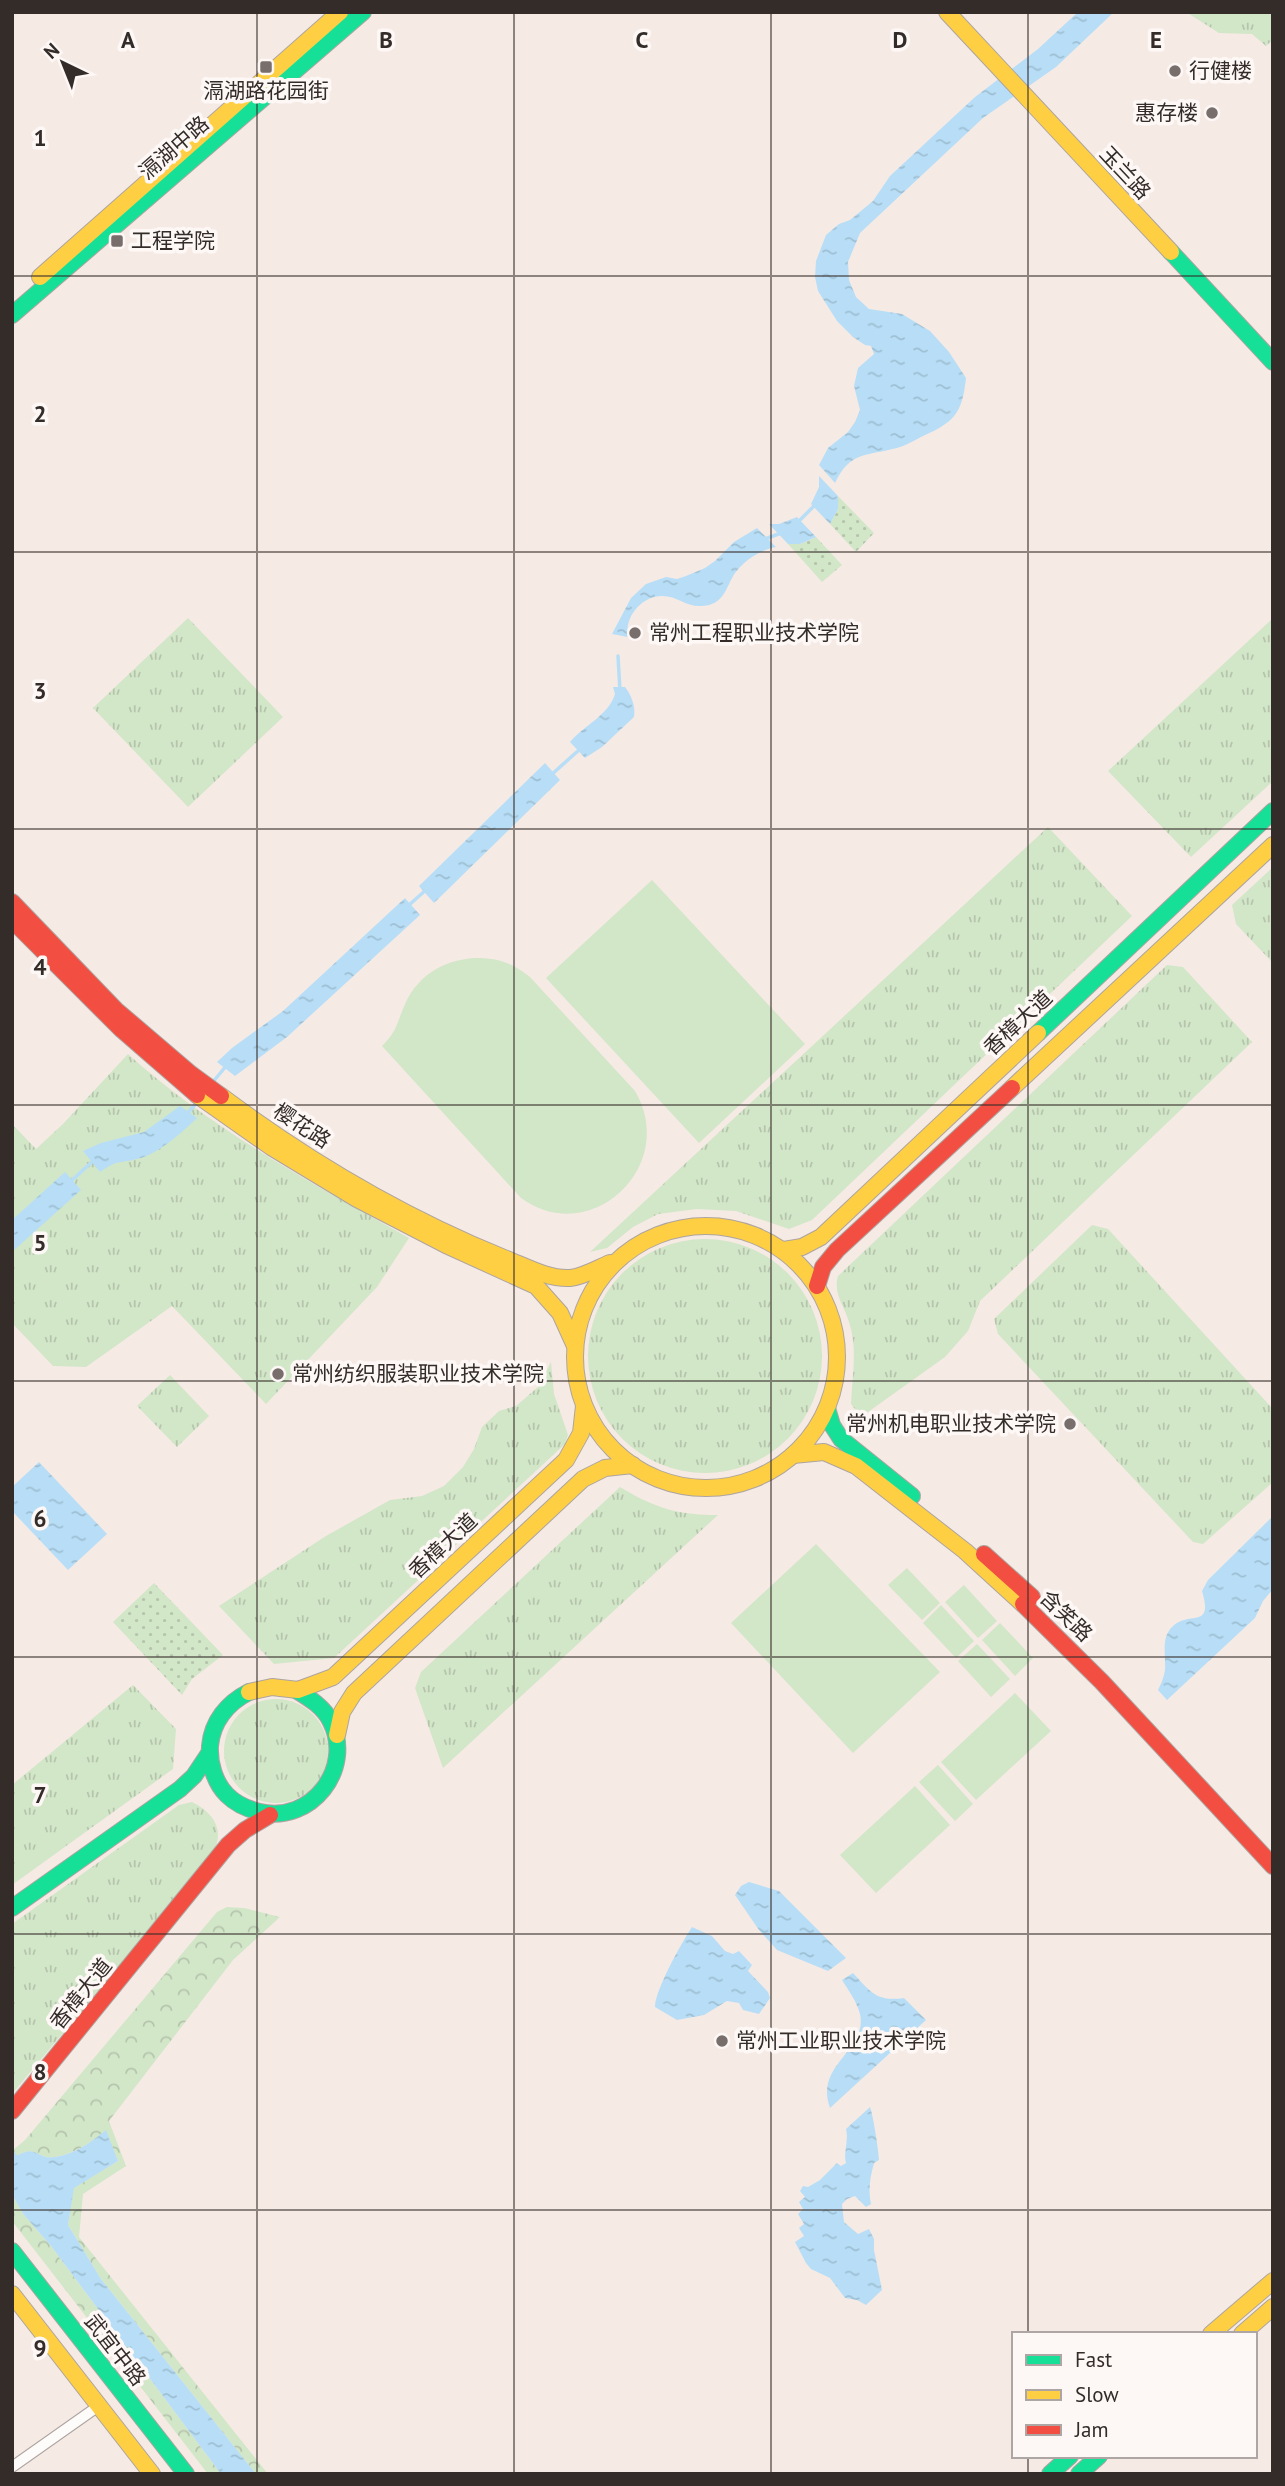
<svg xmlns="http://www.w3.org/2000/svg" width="1285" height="2486" font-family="'PT Sans','Noto Sans SC',sans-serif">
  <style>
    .grass { fill: url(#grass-dots) }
    .forest { fill: url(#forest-crowns) }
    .park { fill: url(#park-tufts) }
    .pitch { fill: #d2e6c8 }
    .water { fill: url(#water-ripples) }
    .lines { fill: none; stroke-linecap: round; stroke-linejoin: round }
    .stream { stroke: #b7def6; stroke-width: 3.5 }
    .street-casing { stroke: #ada4a0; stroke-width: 12 }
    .fast-casing { stroke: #ada4a0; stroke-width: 18 }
    .slow-casing { stroke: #ada4a0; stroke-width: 18 }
    .jam-casing { stroke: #ada4a0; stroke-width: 18 }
    .street { stroke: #fefcfb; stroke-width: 10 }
    .fast { stroke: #16e098; stroke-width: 16 }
    .slow { stroke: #ffcf43; stroke-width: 16 }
    .jam { stroke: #f24e42; stroke-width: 16 }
    .grid { fill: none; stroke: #342c29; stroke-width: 2; stroke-opacity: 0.55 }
    .poi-dot { fill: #786e6b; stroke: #fdf8f6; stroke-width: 2.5 }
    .labels { text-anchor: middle; stroke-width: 7; stroke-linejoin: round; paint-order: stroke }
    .poi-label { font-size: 21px; fill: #342c29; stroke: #fdf8f6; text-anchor: start }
    .street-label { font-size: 21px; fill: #342c29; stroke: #fdf8f6 }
    .grid-label { font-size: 23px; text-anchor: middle; font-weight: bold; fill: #342c29; stroke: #fdf8f6; stroke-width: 7; stroke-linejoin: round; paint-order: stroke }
  </style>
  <defs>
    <pattern id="grass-dots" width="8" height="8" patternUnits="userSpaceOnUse" patternTransform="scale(1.75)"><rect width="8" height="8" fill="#d2e6c8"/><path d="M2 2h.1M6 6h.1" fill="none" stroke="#b5c5ac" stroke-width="1.8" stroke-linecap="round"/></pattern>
    <pattern id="forest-crowns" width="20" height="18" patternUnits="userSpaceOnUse" patternTransform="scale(1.75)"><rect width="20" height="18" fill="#d2e6c8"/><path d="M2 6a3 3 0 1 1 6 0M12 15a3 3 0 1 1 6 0" fill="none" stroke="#b5c5ac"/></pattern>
    <pattern id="park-tufts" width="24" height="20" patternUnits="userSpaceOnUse" patternTransform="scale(1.75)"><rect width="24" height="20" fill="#d2e6c8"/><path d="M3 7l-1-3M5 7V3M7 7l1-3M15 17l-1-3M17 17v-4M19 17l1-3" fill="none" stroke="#b5c5ac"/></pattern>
    <pattern id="water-ripples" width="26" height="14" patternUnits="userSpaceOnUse" patternTransform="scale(1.75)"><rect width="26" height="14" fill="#b7def6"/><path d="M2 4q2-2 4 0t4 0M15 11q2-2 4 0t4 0" fill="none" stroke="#9ebfd3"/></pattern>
  </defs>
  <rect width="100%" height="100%" fill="#f6eae5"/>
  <g class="grass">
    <path d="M 838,496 L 874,533 L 856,552 L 830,524 L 838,509 Z"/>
    <path d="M 816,537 L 842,565 L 822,582 L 788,544 L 800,544 Z"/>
    <path d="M 154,1583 L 223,1655 L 192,1679 L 182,1695 L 113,1622 Z"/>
  </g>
  <g class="forest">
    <path d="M 227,1907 L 244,1908 L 280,1917 L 233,1960 L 109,2121 L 126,2166 L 83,2194 L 79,2237 L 268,2474 L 256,2474 L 101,2279 L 68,2225 L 73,2188 L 118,2161 L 105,2131 C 90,2143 74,2154 55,2157 C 35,2160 37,2141 12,2159 L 12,2151 L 25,2140 L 217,1912 Z"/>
    <path d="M 12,2195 L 24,2215 L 51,2246 L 221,2474 L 208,2474 L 12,2221 Z"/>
  </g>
  <g class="park">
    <path d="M 1186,12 L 1273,12 L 1273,40 L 1266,46 L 1252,34 L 1219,33 Z"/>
    <path d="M 188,618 L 283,717 L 188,807 L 93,708 Z"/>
    <path d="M 1273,618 L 1273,781 L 1191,857 L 1108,771 Z"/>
    <path d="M 1048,827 L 1132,916 L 812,1220 L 789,1229 L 736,1211 L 697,1209 L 658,1214 L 633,1227 L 607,1248 L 590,1252 Z"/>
    <path d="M 1273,867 L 1273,963 L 1236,924 L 1232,905 Z"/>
    <path d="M 1167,965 L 1183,967 L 1252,1042 L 980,1301 L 968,1331 L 945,1357 L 861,1417 L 851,1404 C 852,1377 858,1349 849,1322 C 844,1305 833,1294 838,1276 Z"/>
    <path d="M 128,1054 C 211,1129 312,1183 409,1238 L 377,1287 L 266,1404 L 172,1306 L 86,1367 L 53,1366 L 12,1323 L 12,1124 L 36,1149 L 63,1124 Z"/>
    <path d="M 1092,1225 L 1108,1229 L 1273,1409 L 1273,1482 L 1203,1544 L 1193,1542 L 998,1334 L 994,1319 Z"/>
    <circle cx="705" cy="1356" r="117"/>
    <path d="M 551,1362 L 554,1394 L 568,1435 L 565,1444 L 334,1658 L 274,1664 L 219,1606 L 326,1536 L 390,1500 L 422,1496 L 444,1486 L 463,1467 L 474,1449 L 482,1427 L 499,1411 L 516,1406 L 538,1387 Z"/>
    <path d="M 170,1375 L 209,1416 L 177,1447 L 137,1406 Z"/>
    <path d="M 620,1487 C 655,1508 677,1515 718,1515 L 443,1768 L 415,1688 L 421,1672 Z"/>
    <path d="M 133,1685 L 176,1729 L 173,1769 L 12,1885 L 12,1785 Z"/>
    <circle cx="276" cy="1751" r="52"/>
    <path d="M 192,1802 C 214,1813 225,1830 213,1853 L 12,2094 L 12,1924 L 179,1805 Z"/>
  </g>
  <g class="pitch">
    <path d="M 652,880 L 805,1044 L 699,1143 L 546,978 Z"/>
    <path d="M 475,958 C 496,957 513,963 530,977 L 635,1091 C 679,1166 591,1249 521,1198 L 382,1046 C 396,1032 396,1026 403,1009 C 415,977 442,960 475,958 Z"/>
    <path d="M 816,1544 L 940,1672 L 853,1753 L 731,1623 Z"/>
    <path d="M 907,1568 L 940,1603 L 922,1620 L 888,1585 Z"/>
    <path d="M 964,1585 L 997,1621 L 978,1638 L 945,1602 Z"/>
    <path d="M 941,1605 L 974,1641 L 956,1658 L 923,1623 Z"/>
    <path d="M 1000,1623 L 1033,1658 L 1015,1676 L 982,1640 Z"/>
    <path d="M 977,1644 L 1010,1679 L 991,1697 L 958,1661 Z"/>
    <path d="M 1015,1693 L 1051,1731 L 976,1800 L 941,1762 Z"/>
    <path d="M 938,1765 L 973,1804 L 955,1821 L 919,1782 Z"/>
    <path d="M 915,1786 L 950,1825 L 876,1893 L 840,1855 Z"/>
  </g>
  <g class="water">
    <path d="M 1078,12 L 1114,12 L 1056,67 L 983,118 L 860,233 L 848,262 L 849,280 L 856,297 L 869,309 L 902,314 L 930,331 L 949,352 L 966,378 C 962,415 954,422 921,437 C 913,441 905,446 897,448 C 867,456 850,451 835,483 L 819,465 L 828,448 L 848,432 L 855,422 L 860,410 L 854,386 L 858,368 L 874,354 L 871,346 L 865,345 L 853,337 L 837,321 L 818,291 L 815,277 L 816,261 L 826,235 L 839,224 L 850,220 L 873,201 L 890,176 L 975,97 L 1038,49 Z"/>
    <path d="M 819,476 L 838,496 L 838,509 L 830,524 L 811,504 L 819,487 Z"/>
    <path d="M 797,517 L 816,537 L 800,544 L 788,544 L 769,524 L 779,524 Z"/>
    <path d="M 757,528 L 776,547 C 761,550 745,559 735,573 C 727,585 725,601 709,605 C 687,610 680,596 662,596 C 641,596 624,618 628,637 L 612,634 L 631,598 L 646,584 L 666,577 L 677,579 L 686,576 L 705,568 L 715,561 L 734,542 Z"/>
    <path d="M 613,687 L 625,687 C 631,694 636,707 634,717 L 602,747 L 585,758 L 570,742 C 584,725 608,716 615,694 Z"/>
    <path d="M 545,763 L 560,780 L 434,903 L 419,886 Z"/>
    <path d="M 405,898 L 420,915 L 287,1037 L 235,1076 L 217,1062 L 232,1048 L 283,1011 Z"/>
    <path d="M 180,1106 L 197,1118 C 181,1133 159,1154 137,1159 C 117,1164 119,1159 100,1172 L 83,1151 L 101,1143 L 144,1132 Z"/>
    <path d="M 65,1172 L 81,1190 L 12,1252 L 12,1220 Z"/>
    <path d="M 39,1462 L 107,1534 L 68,1570 L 12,1511 L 12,1487 Z"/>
    <path d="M 1273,1516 L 1273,1589 L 1263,1601 L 1255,1618 L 1167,1700 L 1158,1690 C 1161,1684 1164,1677 1165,1670 C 1166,1656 1161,1639 1171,1628 C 1188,1609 1214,1631 1202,1591 L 1208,1580 Z"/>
    <path d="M 749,1882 L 779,1891 L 846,1958 L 828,1971 L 777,1950 L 759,1930 L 735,1895 L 741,1886 Z"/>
    <path d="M 692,1927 L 712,1936 L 725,1951 L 733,1954 L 739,1951 L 752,1965 L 748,1971 L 768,1992 L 770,1998 L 759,2014 L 743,2010 L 739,2003 L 727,2001 L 704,2015 L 677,2020 L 655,2007 C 655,1990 682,1942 692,1927 Z"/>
    <path d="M 853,1973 C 871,1992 876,2002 904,1998 L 926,2020 L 830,2108 C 814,2064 868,2051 860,2014 C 857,2002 849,1991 842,1980 Z"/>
    <path d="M 870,2107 C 873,2114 879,2153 879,2160 L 874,2163 C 870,2178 868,2189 871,2204 L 866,2207 L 855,2196 L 847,2199 L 842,2204 L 844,2222 L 858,2234 L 869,2229 L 874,2239 L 874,2250 L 882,2290 L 866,2305 L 857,2300 L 845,2298 L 830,2278 L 811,2269 L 806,2263 L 795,2242 L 804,2236 L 799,2228 L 804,2224 L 798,2214 L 803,2209 L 799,2202 L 805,2197 L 800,2191 L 803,2186 L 808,2187 L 820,2180 L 837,2163 L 841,2166 L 846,2163 C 843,2152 849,2141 846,2129 Z"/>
    <path d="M 106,2130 L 118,2161 L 74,2188 L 68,2225 L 101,2279 L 256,2474 L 221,2474 L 51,2246 L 24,2215 L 12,2195 L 12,2159 C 37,2141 35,2160 55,2157 C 75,2154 90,2143 106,2130 Z"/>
  </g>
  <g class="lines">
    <g class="stream">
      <path d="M 799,521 L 816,504"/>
      <path d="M 765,539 L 781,533"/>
      <path d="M 618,656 L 620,691"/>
      <path d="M 551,775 L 579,750"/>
      <path d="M 409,905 L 427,889"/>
      <path d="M 212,1083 L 227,1065"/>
      <path d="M 186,1115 L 199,1100"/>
      <path d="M 69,1183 L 94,1160"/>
      <path d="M 12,2152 L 18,2159"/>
    </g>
    <defs>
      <path id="street" d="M 12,2467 L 100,2405"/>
      <g id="fast">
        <path d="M 1171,252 L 1273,362"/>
        <path d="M 12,315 L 363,12"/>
        <path d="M 1038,1033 L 1273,811"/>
        <path d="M 827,1408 L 832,1425 L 841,1439 L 912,1496"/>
        <path d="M 249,1692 C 227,1703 212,1722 210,1746 C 209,1764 215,1783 227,1795 C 237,1805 247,1809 260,1812 C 311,1824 354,1769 331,1722 C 324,1707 309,1698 296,1690"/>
        <path d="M 12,1908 L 180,1789 L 194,1776 L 210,1752"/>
        <path d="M 12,2251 L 186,2474"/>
        <path d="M 1050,2474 L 1070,2456"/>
        <path d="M 1079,2474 L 1099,2456"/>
      </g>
      <g id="slow">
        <path d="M 947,12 L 1171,252"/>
        <path d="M 40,277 L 340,12"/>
        <path d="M 1012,1088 L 1273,845"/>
        <path d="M 197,1095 L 271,1147 L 357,1199 L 446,1245 L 536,1286 L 560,1313 L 575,1346"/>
        <path d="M 221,1096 C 308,1161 403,1217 504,1258 C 525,1266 547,1279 570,1278 C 583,1277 598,1268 610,1263"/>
        <circle cx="706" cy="1357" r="131"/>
        <path d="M 784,1250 L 802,1247 L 821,1237 L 1038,1033"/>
        <path d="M 793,1455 L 824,1452 L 856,1466 L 965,1551 L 1023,1604"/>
        <path d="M 249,1692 L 272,1687 L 298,1690 L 333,1677 L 566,1460 L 581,1433 L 584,1406"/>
        <path d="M 337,1735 L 342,1712 L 354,1693 L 583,1479 L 605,1468 L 633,1465"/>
        <path d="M 12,2294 L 152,2474"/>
        <path d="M 1211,2334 L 1273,2281"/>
        <path d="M 1242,2334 L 1273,2307"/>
      </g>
      <g id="jam">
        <path d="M 12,902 L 116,1010 L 191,1074 L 221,1096"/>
        <path d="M 12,920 L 121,1029 L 197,1095"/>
        <path d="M 817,1286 L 823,1267 L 837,1250 L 1012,1088"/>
        <path d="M 984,1554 L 1032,1597"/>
        <path d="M 1023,1604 L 1102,1682 L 1273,1866"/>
        <path d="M 12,2111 L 228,1845 L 245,1830 L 270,1815"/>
      </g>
    </defs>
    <use href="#street" class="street-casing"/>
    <use href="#fast" class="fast-casing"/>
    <use href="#slow" class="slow-casing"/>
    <use href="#jam" class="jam-casing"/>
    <use href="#street" class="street"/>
    <use href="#fast" class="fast"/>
    <use href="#slow" class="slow"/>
    <use href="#jam" class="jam"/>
  </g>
  <path class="grid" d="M 257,12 L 257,2474M 514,12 L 514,2474M 771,12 L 771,2474M 1028,12 L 1028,2334M 12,276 L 1273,276M 12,552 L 1273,552M 12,829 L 1273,829M 12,1105 L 1273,1105M 12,1381 L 1273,1381M 12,1657 L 1273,1657M 12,1934 L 1273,1934M 12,2210 L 1273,2210M 1028,2456 L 1028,2474"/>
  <g class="poi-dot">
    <rect x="259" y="60" width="14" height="14" rx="3.5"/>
    <circle cx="1175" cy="71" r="7"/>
    <circle cx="1212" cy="113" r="7"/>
    <rect x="110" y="234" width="14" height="14" rx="3.5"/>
    <circle cx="635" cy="633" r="7"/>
    <circle cx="278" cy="1374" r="7"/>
    <circle cx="1070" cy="1424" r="7"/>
    <circle cx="722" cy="2041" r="7"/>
  </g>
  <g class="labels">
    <g class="poi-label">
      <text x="1189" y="78">行健楼</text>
      <text x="266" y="98" text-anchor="middle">滆湖路花园街</text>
      <text x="1198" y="120" text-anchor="end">惠存楼</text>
      <text x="131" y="248">工程学院</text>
      <text x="649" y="640">常州工程职业技术学院</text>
      <text x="292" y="1381">常州纺织服装职业技术学院</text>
      <text x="1056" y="1431" text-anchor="end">常州机电职业技术学院</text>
      <text x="736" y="2048">常州工业职业技术学院</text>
    </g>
    <g class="street-label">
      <text transform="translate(174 148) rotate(-41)" y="7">滆湖中路</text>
      <text transform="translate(1125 173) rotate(47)" y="7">玉兰路</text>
      <text transform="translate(1018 1023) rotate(-43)" y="7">香樟大道</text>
      <text transform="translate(302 1126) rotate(33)" y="7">樱花路</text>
      <text transform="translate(443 1546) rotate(-43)" y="7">香樟大道</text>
      <text transform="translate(1066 1616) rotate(44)" y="7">含笑路</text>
      <text transform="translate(81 1994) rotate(-51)" y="7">香樟大道</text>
      <text transform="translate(115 2350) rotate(52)" y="7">武宜中路</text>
    </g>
  </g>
  <g class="grid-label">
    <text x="128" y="48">A</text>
    <text x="386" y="48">B</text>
    <text x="642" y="48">C</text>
    <text x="900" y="48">D</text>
    <text x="1156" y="48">E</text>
    <text x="40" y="146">1</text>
    <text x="40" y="422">2</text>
    <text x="40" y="699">3</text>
    <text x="40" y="975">4</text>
    <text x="40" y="1251">5</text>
    <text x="40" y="1527">6</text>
    <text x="40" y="1803">7</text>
    <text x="40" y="2080">8</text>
    <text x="40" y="2356">9</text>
  </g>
  <rect width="1285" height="2486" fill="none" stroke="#342c29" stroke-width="28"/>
  <rect x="1012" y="2332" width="245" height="126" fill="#fdf8f6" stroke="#ada6a4" stroke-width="2"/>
  <rect x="1026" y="2355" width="35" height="10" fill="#16e098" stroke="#ada6a4" stroke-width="2"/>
  <text x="1075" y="2367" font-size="21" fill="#342c29">Fast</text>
  <rect x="1026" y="2390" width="35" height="10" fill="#ffcf43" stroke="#ada6a4" stroke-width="2"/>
  <text x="1075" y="2402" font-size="21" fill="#342c29">Slow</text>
  <rect x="1026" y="2425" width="35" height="10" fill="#f24e42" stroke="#ada6a4" stroke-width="2"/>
  <text x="1075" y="2437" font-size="21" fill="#342c29">Jam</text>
  <g transform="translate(63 63) rotate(317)" stroke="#fdf8f6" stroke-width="5" paint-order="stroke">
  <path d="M0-5L12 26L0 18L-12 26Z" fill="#342c29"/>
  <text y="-10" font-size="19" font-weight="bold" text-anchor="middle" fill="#342c29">N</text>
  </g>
</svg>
